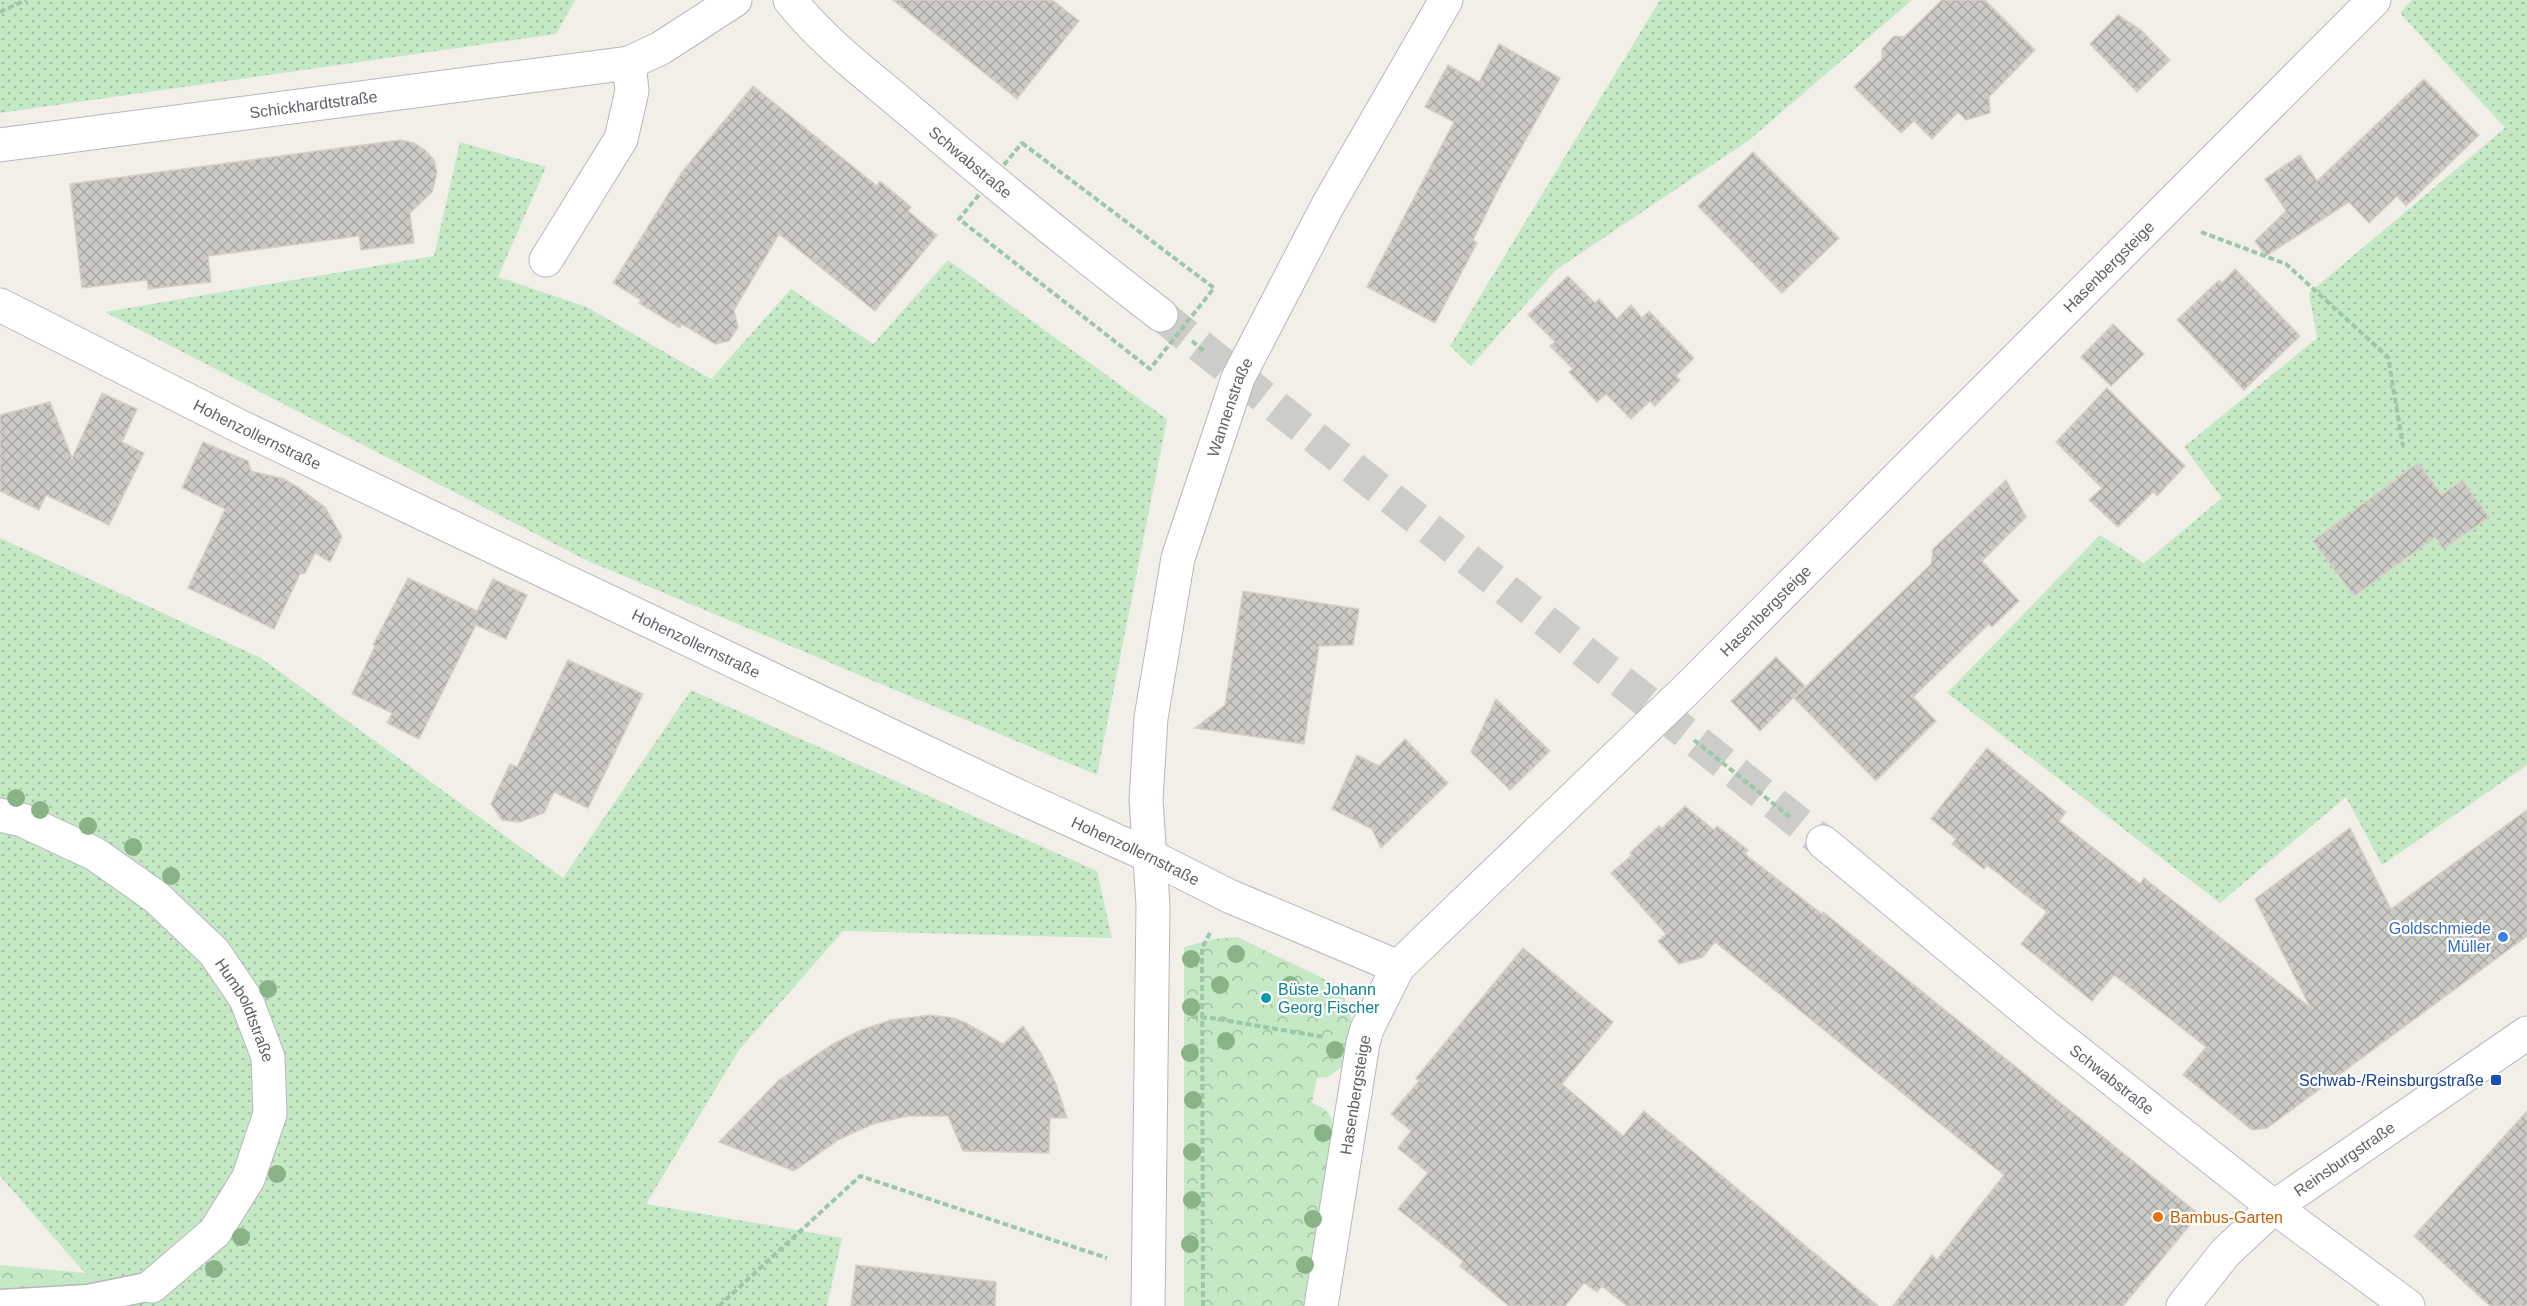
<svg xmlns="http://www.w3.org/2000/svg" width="2527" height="1306" font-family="Helvetica,sans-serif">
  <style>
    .forest { fill: url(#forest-crowns) }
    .garden { fill: url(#garden-dots) }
    .building { fill: url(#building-cross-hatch); stroke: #d6d1c6; stroke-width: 1.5 }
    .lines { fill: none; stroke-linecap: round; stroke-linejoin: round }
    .secondary-tunnel { stroke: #ccccc8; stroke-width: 33; stroke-dasharray: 33 16; stroke-linecap: butt }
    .lane-casing { stroke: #b5b8bc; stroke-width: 31 }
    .street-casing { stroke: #b5b8bc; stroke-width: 35 }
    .secondary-casing { stroke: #b6babf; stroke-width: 35 }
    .path { stroke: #9cc7a9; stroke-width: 4; stroke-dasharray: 6 3; stroke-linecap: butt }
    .lane { stroke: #fff; stroke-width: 28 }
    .street { stroke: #fff; stroke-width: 33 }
    .secondary { stroke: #fff; stroke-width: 33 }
    .tree { fill: #89b387 }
    .shop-dot { fill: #3f7fe0; stroke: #fff; stroke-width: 2 }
    .culture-dot { fill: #0f9aa8; stroke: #fff; stroke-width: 2 }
    .transit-dot { fill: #1a4fb4; stroke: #fff; stroke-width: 2 }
    .food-dot { fill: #e8710a; stroke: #fff; stroke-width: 2 }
    .labels { text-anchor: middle; stroke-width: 4.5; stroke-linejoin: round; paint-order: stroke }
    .street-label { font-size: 16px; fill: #5f6368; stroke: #fff }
    .shop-label { font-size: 16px; fill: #366cbe; stroke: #fff; text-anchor: end }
    .culture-label { font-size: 16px; fill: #0d838f; stroke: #fff; text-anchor: start }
    .transit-label { font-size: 16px; fill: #164399; stroke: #fff; text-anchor: end }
    .food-label { font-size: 16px; fill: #c56008; stroke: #fff; text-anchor: start }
  </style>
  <defs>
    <pattern id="forest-crowns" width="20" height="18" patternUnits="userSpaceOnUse" patternTransform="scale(1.5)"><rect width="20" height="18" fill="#c5e8c5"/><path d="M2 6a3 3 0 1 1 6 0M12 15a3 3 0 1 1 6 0" fill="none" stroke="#a3c0a4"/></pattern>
    <pattern id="garden-dots" width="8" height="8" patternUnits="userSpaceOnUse" patternTransform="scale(1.5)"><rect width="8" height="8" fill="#c5e8c5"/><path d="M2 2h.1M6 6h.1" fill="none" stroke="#a3c0a4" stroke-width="1.8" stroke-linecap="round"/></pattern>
    <pattern id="building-cross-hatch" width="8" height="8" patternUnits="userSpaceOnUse" patternTransform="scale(1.5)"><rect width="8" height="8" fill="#cccac5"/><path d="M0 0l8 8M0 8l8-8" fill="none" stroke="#a9a8a4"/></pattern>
  </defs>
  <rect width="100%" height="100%" fill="#f1efe8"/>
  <g class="forest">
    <path d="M 1237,937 L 1341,987 L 1352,1021 L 1349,1050 L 1342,1067 L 1328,1077 L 1317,1078 L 1312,1103 C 1327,1109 1333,1115 1334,1131 L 1310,1306 L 1184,1306 L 1184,947 L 1214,939 Z"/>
    <path d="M 0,1265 L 85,1273 L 123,1306 L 0,1306 Z"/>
  </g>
  <g class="garden">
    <path d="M 0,0 L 575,0 L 556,34 L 0,113 Z"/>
    <path d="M 1660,0 L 1912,0 L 1748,141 L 1557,269 L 1471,366 L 1450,346 Z"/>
    <path d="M 2412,0 L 2527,0 L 2527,765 L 2382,865 L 2346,797 L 2220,903 L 1947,693 L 2100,535 L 2144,563 L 2222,498 L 2184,447 L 2317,338 L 2309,293 L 2505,128 L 2400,13 Z"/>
    <path d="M 460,142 L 546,167 L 498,277 L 587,307 L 711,379 L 791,289 L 873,344 L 948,260 L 1167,419 L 1097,775 L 586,560 L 105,312 L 434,256 Z"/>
    <path d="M 0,538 L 261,658 L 563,878 L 691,690 L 1097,871 L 1112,938 L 843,931 L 739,1050 L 646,1204 L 842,1238 L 827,1306 L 123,1306 L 85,1273 L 0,1176 Z"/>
  </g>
  <g class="building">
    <path d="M 893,0 L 1052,0 L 1079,21 L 1017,99 Z"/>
    <path d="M 1942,0 L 1985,0 L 2035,50 L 1989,97 L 1990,113 L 1966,120 L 1958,112 L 1932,139 L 1914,121 L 1901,133 L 1854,87 L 1882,59 L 1882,49 L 1894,36 L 1904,37 Z"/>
    <path d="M 2118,15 L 2141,30 L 2170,60 L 2137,92 L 2090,44 Z"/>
    <path d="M 1499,44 L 1560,78 L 1501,184 L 1473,240 L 1477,243 L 1435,323 L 1367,287 L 1454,122 L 1425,107 L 1448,65 L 1479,82 Z"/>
    <path d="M 2424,79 L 2479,135 L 2406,206 L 2397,196 L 2369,223 L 2349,202 L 2266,256 L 2255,241 L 2286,211 L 2265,179 L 2300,155 L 2317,181 Z"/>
    <path d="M 753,86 L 877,186 L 880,181 L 911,207 L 908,211 L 937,235 L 875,311 L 779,234 L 734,310 L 738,327 L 729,341 L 715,344 L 682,324 L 680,328 L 639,303 L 641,300 L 613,283 L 682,172 Z"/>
    <path d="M 400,140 L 414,143 L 425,150 L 434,160 L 437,173 L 432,192 L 410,213 L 414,243 L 361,250 L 359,236 L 208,256 L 211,282 L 148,289 L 147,280 L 82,288 L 70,184 Z"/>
    <path d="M 1753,152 L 1839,238 L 1782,293 L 1698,206 Z"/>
    <path d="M 2235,269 L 2300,336 L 2244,390 L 2177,320 L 2219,280 L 2222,283 Z"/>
    <path d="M 1568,276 L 1595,303 L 1599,299 L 1617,319 L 1631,305 L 1642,318 L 1649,311 L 1694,358 L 1676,376 L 1680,380 L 1655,406 L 1650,401 L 1631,419 L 1606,394 L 1597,402 L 1569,372 L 1573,369 L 1550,346 L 1555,342 L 1528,315 Z"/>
    <path d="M 2113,324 L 2144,354 L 2111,386 L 2081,357 Z"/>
    <path d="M 2107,388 L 2185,466 L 2157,496 L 2153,492 L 2118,527 L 2089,500 L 2102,488 L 2056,442 Z"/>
    <path d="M 102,393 L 137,409 L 122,442 L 144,453 L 109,525 L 46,495 L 39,510 L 0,491 L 0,415 L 50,402 L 72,458 Z"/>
    <path d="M 203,442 L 248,461 L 251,471 L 284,479 L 299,488 L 325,507 L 342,537 L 330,562 L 315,553 L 305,573 L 300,574 L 274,629 L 188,588 L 225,509 L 182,488 Z"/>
    <path d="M 2418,463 L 2442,495 L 2462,480 L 2489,517 L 2443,549 L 2435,537 L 2354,596 L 2313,541 Z"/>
    <path d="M 2006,480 L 2026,517 L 1982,561 L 2019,601 L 1992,627 L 1989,624 L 1913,697 L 1936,721 L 1876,781 L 1794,698 L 1931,564 L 1933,549 Z"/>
    <path d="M 408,578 L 477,611 L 493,579 L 527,595 L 506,639 L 476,625 L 419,739 L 387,723 L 392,713 L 352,694 L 375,646 L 373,645 Z"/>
    <path d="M 1243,591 L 1359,609 L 1353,645 L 1319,646 L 1304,744 L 1195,728 L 1225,705 Z"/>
    <path d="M 1776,657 L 1805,686 L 1760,731 L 1731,701 Z"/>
    <path d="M 568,660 L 643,694 L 588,808 L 554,792 L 544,813 L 520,822 L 502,820 L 491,804 L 510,764 L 517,767 Z"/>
    <path d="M 1496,699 L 1550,751 L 1510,790 L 1471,752 Z"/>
    <path d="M 1405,739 L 1448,783 L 1381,848 L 1372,829 L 1332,809 L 1357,755 L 1379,766 Z"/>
    <path d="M 1987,748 L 2066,812 L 2059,821 L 2140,884 L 2144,878 L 2310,1007 L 2255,899 L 2350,828 L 2391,909 L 2527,810 L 2527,936 L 2267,1128 L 2252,1130 L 2183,1075 L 2206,1047 L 2114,975 L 2092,1001 L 2021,944 L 2047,912 L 1987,865 L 1984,869 L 1952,844 L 1956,839 L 1931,819 Z"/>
    <path d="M 1685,806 L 1714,830 L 1717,826 L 1748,850 L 1745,854 L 1822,914 L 1823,912 L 2199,1214 L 2123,1306 L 1893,1306 L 1932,1255 L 1937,1260 L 2004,1175 L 1715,942 L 1703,957 L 1679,964 L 1658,941 L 1666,934 L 1611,873 L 1632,855 L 1630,853 L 1659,826 L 1662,828 Z"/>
    <path d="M 1523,948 L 1613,1022 L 1562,1084 L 1623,1136 L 1644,1111 L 1878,1306 L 1627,1306 L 1602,1286 L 1597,1292 L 1584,1283 L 1565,1306 L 1509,1306 L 1460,1266 L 1463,1261 L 1398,1209 L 1428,1173 L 1398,1148 L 1411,1131 L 1391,1114 L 1419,1081 L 1416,1078 Z"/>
    <path d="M 930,1015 L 954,1018 L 966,1023 L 1003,1044 L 1023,1026 L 1041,1053 L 1056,1084 L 1067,1118 L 1050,1118 L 1049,1153 L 963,1151 L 948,1116 L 908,1116 L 873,1124 L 840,1139 L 794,1171 L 719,1142 L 778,1081 L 831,1045 L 861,1030 L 891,1020 Z"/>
    <path d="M 2527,1111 L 2527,1306 L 2490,1306 L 2414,1236 Z"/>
    <path d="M 856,1265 L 996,1282 L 995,1306 L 851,1306 Z"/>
  </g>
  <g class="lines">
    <path class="secondary-tunnel" d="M 1161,315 L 1823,842"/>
    <defs>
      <path id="lane" d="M 0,1304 L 88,1299 L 152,1286"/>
      <g id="street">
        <path id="s1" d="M 0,145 L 629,63 L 661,48 L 735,0"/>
        <path d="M 546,260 L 621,139 L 632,91 L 629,63"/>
        <path id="s2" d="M 0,305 L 241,427 L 1020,797 L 1150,856 L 1229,896 L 1398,967"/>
        <path id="s3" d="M 0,815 L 22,820 L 95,854 L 156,897 L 214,952 L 246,999 L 268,1057 L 270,1114 L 248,1179 L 215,1232 L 152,1286"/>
        <path id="s4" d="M 1148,1306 L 1153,905 L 1146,800 L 1151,718 L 1178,558 L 1238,378 L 1328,205 L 1446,0"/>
        <path id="s5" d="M 1321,1306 L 1363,1043 L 1367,1029 L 1398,967 L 1690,686 L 2374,0"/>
      </g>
      <g id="secondary">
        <path id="s6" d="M 790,0 C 824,43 869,76 910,111 C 992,181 1075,249 1161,315"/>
        <path id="s7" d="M 1823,842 L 2046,1027 L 2274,1207 L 2408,1306"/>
        <path id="s8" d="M 2183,1306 L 2225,1253 L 2274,1207 L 2527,1033"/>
      </g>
    </defs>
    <use href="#lane" class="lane-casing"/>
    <use href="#street" class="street-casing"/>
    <use href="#secondary" class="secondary-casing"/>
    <g class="path">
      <path d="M 0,12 L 26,0"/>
      <path d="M 1022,143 L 1214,288 L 1150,369 L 959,219 Z"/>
      <path d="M 2201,232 L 2286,264 L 2388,357 L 2403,446"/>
      <path d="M 1192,341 L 1205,352"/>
      <path d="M 1694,740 L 1790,817"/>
      <path d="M 1192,1017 L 1211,1018 L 1324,1037"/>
      <path d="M 719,1306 L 860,1176 L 1107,1258"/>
      <path d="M 1203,1306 L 1202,948 L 1211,931"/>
    </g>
    <use href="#lane" class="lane"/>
    <use href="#street" class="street"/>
    <use href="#secondary" class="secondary"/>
  </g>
  <g class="tree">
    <circle cx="16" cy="798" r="9"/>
    <circle cx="40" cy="810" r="9"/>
    <circle cx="88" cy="826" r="9"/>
    <circle cx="133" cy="847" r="9"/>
    <circle cx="171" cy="876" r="9"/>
    <circle cx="1236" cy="954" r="9"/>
    <circle cx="1191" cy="959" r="9"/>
    <circle cx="1220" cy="985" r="9"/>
    <circle cx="1290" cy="985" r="9"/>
    <circle cx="268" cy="989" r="9"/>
    <circle cx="1191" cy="1007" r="9"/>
    <circle cx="1226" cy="1041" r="9"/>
    <circle cx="1335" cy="1050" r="9"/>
    <circle cx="1190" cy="1053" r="9"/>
    <circle cx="1193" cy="1100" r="9"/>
    <circle cx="1323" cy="1133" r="9"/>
    <circle cx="1192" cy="1152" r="9"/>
    <circle cx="277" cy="1174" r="9"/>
    <circle cx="1192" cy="1200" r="9"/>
    <circle cx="1313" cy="1219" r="9"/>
    <circle cx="241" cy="1237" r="9"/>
    <circle cx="1190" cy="1244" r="9"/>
    <circle cx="1305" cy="1265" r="9"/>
    <circle cx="214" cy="1269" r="9"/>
  </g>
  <circle class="shop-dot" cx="2503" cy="937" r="6"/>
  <circle class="culture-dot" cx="1266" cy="998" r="6"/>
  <rect class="transit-dot" x="2490" y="1074" width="12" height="12" rx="3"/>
  <circle class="food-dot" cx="2158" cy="1217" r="6"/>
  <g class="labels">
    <g class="street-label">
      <text dy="6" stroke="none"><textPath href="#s1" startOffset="316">Schickhardtstraße</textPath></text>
      <text dy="6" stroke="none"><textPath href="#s6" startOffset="243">Schwabstraße</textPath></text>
      <text dy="6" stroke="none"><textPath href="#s5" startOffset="1348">Hasenbergsteige</textPath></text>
      <text dy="6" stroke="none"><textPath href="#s4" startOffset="910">Wannenstraße</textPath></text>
      <text dy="6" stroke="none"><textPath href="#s2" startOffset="288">Hohenzollernstraße</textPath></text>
      <text dy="6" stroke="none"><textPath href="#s5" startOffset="862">Hasenbergsteige</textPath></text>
      <text dy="6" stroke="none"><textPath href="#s2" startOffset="774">Hohenzollernstraße</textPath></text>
      <text dy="6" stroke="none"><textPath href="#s2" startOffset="1260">Hohenzollernstraße</textPath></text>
      <text dy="6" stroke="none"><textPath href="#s3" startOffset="324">Humboldtstraße</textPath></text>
      <text dy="6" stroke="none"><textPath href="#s7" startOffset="374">Schwabstraße</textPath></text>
      <text dy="6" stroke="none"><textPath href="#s5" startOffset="214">Hasenbergsteige</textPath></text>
      <text dy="6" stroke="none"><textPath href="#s8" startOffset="220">Reinsburgstraße</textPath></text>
    </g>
    <g class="shop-label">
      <text x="2491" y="934">Goldschmiede<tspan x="2491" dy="18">Müller</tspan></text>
    </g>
    <g class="culture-label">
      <text x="1278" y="995">Büste Johann<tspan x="1278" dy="18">Georg Fischer</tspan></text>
    </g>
    <g class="transit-label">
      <text x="2484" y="1086">Schwab-/Reinsburgstraße</text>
    </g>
    <g class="food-label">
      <text x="2170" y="1223">Bambus-Garten</text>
    </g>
  </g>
</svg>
